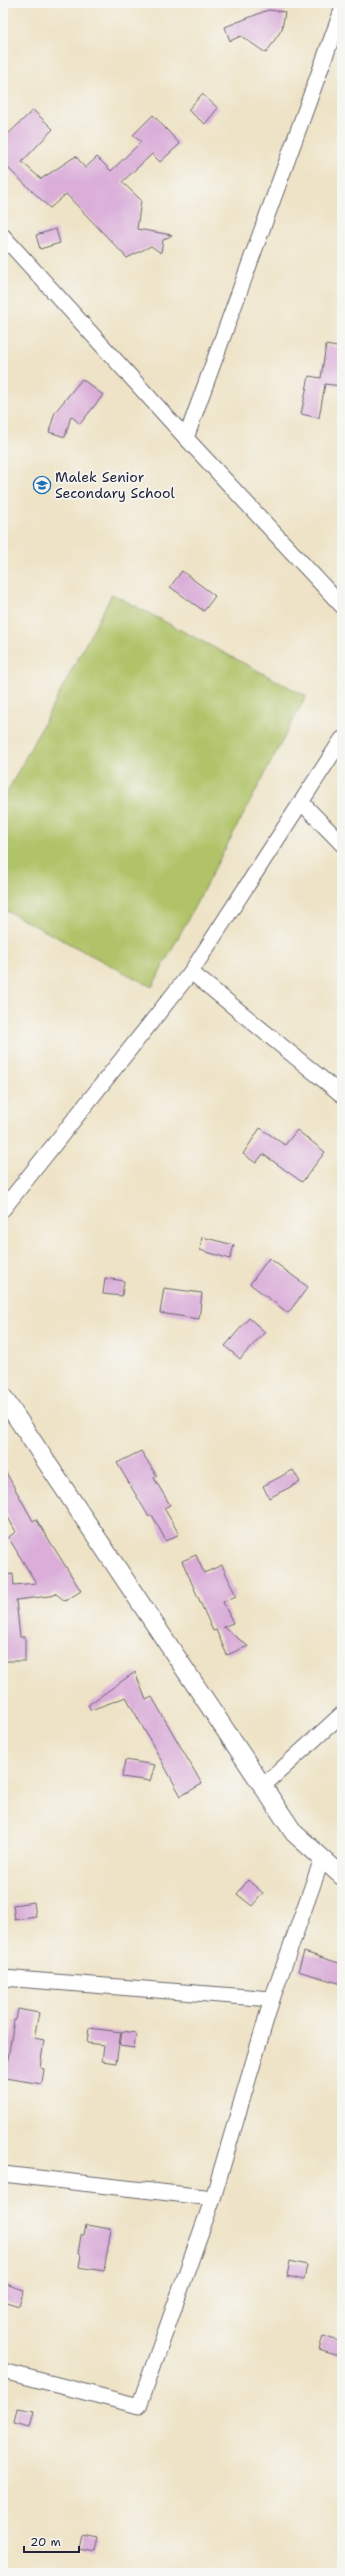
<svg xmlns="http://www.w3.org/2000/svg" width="345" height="2576" font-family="'Shantell Sans',sans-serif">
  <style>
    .green { fill: #b0c367; stroke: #697251 }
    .building { fill: #daaed9 }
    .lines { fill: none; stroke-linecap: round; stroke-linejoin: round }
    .minor-casing { stroke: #69666c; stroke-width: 17 }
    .tertiary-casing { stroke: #69666c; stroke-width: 20 }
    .minor { stroke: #fff; stroke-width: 15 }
    .tertiary { stroke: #fff; stroke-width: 18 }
    .labels { text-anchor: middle; stroke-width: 3.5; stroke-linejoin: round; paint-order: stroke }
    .poi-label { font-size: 14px; fill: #22223b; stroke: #f6f6f2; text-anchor: start }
  </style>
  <rect width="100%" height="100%" fill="#f6f6f2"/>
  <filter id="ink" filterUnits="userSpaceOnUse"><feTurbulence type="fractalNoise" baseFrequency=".025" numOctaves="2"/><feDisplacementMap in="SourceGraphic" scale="8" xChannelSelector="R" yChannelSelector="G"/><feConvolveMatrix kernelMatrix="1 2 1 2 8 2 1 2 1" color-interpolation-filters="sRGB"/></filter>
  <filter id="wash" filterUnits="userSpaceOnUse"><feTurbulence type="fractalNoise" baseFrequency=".012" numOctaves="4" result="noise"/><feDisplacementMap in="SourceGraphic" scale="16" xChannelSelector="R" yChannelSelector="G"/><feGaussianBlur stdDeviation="0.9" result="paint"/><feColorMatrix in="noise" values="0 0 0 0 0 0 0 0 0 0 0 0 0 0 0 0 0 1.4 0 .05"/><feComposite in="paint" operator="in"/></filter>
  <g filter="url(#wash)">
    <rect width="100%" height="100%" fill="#eee3c6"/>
    <path class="green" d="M 112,594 L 306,696 L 152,987 L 3,909 L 3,800 Z"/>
    <g id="blocks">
      <g class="building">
        <path d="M 268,10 L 285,12 L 282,29 L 266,53 L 241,36 L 230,41 L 225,27 Z"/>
        <path d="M 202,94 L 218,108 L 205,124 L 188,110 Z"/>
        <path d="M 33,110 L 53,129 L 22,162 L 41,179 L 76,156 L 85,168 L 97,157 L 111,171 L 141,142 L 133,135 L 153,115 L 180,144 L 160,162 L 152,154 L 122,182 L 141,200 L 137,229 L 172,235 L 163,240 L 161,253 L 151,246 L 127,258 L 66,194 L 50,208 L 10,170 L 3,162 L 3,139 Z"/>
        <path d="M 56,229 L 60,243 L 40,249 L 36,235 Z"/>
        <path d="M 326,345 L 342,348 L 341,386 L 325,384 L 319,418 L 301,414 L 309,376 L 321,378 Z"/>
        <path d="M 82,379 L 103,395 L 80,424 L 71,416 L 65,437 L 49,432 L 55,412 Z"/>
        <path d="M 182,571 L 215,596 L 204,611 L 170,587 Z"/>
        <path d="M 260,1128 L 285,1145 L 297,1130 L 325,1152 L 302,1182 L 263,1154 L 256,1163 L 243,1154 Z"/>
        <path d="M 202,1237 L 234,1245 L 230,1259 L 200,1250 Z"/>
        <path d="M 269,1258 L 308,1287 L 288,1313 L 250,1284 Z"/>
        <path d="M 105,1278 L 124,1281 L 122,1296 L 103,1294 Z"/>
        <path d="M 164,1288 L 202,1293 L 199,1319 L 160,1313 Z"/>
        <path d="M 249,1318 L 265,1332 L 240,1359 L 225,1346 Z"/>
        <path d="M 141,1451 L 157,1476 L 154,1478 L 170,1505 L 164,1508 L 179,1534 L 166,1541 L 152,1515 L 149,1517 L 117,1463 Z"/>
        <path d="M 3,1467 L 33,1521 L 36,1519 L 81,1591 L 65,1601 L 55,1593 L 50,1596 L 16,1600 L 20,1637 L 25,1637 L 25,1661 L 3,1661 L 3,1575 L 13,1574 L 14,1585 L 36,1583 L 8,1537 L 16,1532 L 3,1508 Z"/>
        <path d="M 293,1470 L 300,1482 L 269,1498 L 263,1486 Z"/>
        <path d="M 196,1555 L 204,1573 L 222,1565 L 236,1596 L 223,1602 L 233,1623 L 223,1627 L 248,1646 L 227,1655 L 216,1630 L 213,1631 L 182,1561 Z"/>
        <path d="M 135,1672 L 146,1700 L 152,1697 L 202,1784 L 181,1796 L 126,1697 L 91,1710 L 88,1705 Z"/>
        <path d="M 125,1760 L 155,1765 L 150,1781 L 122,1777 Z"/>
        <path d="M 248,1880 L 263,1893 L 252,1906 L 237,1894 Z"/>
        <path d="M 34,1902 L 36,1917 L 15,1920 L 13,1905 Z"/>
        <path d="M 304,1952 L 342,1964 L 342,1984 L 298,1971 Z"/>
        <path d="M 18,2009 L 39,2013 L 34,2038 L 44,2040 L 40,2068 L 44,2069 L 42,2084 L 5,2078 L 14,2020 L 16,2020 Z"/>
        <path d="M 89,2028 L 121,2032 L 116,2063 L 102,2061 L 104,2045 L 87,2043 Z"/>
        <path d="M 122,2031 L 136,2033 L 134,2048 L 120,2046 Z"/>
        <path d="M 86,2225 L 111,2229 L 104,2271 L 79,2267 L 81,2255 L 78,2254 L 81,2235 L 84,2235 Z"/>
        <path d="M 290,2261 L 307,2265 L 304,2280 L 287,2276 Z"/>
        <path d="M 3,2283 L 24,2290 L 19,2306 L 3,2301 Z"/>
        <path d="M 323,2336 L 342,2342 L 342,2357 L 319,2350 Z"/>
        <path d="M 17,2408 L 34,2411 L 30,2427 L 14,2423 Z"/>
        <path d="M 84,2535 L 99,2538 L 96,2552 L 81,2549 Z"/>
      </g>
    </g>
  </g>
  <g filter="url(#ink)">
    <use href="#blocks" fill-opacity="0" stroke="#69666c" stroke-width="1"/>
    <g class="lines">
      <defs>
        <g id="minor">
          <path d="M 3,236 L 186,438 L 342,606"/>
          <path d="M 186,438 L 342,10"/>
          <path d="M 342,739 L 191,972 L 342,1095"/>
          <path d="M 301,802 L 342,844"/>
          <path d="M 3,1209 L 191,972"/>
          <path d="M 262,1787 L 342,1714"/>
          <path d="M 3,1978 L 272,1999"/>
          <path d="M 3,2174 L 213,2198"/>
          <path d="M 3,2371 L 139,2406 L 213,2198 L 272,1999 L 322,1859"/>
        </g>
        <path id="tertiary" d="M 3,1397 L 294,1833 L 342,1876"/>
      </defs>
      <use href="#minor" class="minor-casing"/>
      <use href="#tertiary" class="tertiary-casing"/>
      <use href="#minor" class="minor"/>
      <use href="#tertiary" class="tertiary"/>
    </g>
  </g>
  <defs>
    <symbol id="school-ring" viewBox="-11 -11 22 22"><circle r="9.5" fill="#f6f6f2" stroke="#1f6fb2" stroke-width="1.5"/><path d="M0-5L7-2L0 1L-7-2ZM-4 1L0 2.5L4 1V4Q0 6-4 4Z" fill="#1f6fb2"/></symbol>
  </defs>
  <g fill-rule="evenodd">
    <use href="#school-ring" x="32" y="475" width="20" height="20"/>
  </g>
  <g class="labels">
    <g class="poi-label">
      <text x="55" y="482">Malek Senior<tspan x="55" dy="16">Secondary School</tspan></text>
    </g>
  </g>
  <rect width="345" height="2576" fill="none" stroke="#f6f6f2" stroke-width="16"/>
  <path d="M24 2546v6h55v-6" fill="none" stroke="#22223b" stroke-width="2"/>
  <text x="30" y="2546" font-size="12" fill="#22223b" stroke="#f6f6f2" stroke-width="3" paint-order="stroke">20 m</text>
</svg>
